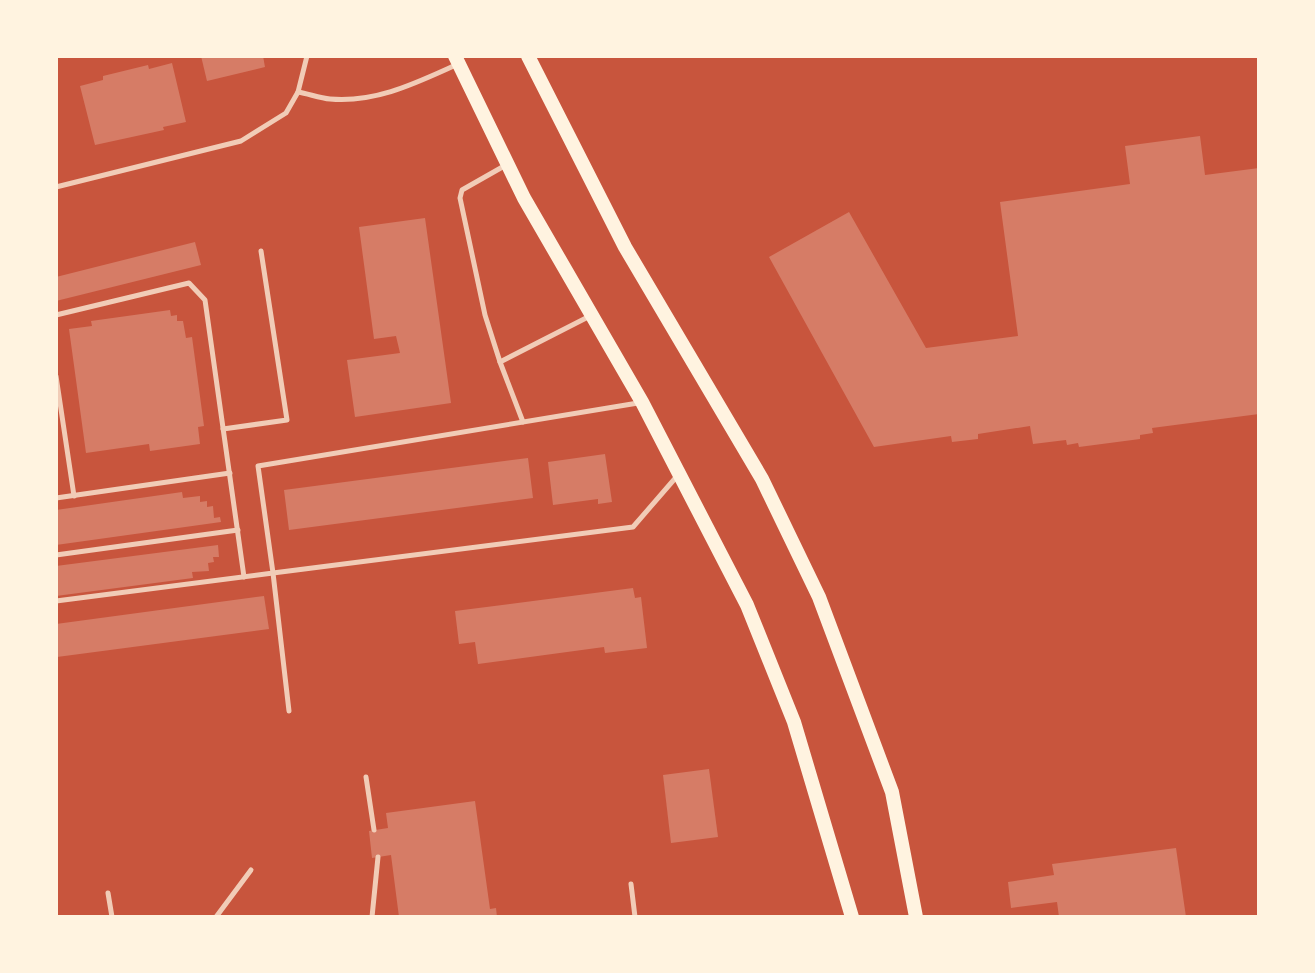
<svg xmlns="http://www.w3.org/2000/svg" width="1315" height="973" font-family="'Golos Text',sans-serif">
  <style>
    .building { fill: #d67c66 }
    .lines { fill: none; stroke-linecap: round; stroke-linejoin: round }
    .service { stroke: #f1ccb7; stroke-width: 5 }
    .secondary { stroke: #fff3e0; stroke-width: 14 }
  </style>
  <rect width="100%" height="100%" fill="#c8553d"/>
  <g class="building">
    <path d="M 201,56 L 263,56 L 265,67 L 207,81 Z"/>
    <path d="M 172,63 L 186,122 L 163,127 L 164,130 L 95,145 L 80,86 L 103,80 L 103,76 L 148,65 L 149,69 Z"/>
    <path d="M 1200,136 L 1205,175 L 1259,168 L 1259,414 L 1152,428 L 1153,433 L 1140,435 L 1140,439 L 1079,447 L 1078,443 L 1067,445 L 1066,440 L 1033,444 L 1030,426 L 978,434 L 978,439 L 952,442 L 951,436 L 874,447 L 769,257 L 849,212 L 926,348 L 1018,336 L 1000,202 L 1130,184 L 1125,146 Z"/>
    <path d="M 425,218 L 451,403 L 355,417 L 347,360 L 400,353 L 396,336 L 374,339 L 359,227 Z"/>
    <path d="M 195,242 L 201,265 L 56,301 L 56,277 Z"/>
    <path d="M 170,310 L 171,316 L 177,315 L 177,321 L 183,321 L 186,338 L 192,337 L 204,426 L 198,427 L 200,444 L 150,451 L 149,444 L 86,453 L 69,329 L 92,326 L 91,321 Z"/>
    <path d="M 605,454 L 612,502 L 598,504 L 598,499 L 553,505 L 548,462 Z"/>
    <path d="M 528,458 L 533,498 L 289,530 L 284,490 Z"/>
    <path d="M 182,492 L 183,498 L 200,496 L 200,502 L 207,501 L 207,507 L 213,506 L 214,518 L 220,517 L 221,522 L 56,545 L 56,510 Z"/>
    <path d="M 218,545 L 219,557 L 213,557 L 214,562 L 208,563 L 209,571 L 192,572 L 193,578 L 56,596 L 56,566 Z"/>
    <path d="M 633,588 L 635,598 L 641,597 L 647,648 L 605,653 L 604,647 L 478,664 L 475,642 L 459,644 L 455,611 Z"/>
    <path d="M 264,596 L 269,629 L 57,657 L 56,624 Z"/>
    <path d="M 709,769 L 718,837 L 671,843 L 663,775 Z"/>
    <path d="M 475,801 L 490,909 L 496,908 L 497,917 L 399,917 L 391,855 L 372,858 L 369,831 L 388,828 L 386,813 Z"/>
    <path d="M 1176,848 L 1186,917 L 1059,917 L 1057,902 L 1011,908 L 1008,882 L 1054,875 L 1052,864 Z"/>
  </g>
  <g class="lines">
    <g class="service">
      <path d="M 298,92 C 309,94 320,98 330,99 C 376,103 416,83 456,65"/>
      <path d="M 56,187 L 241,141 L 286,113 L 298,92 L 307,56"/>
      <path d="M 56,315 L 189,283 L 205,300 L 244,577"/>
      <path d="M 500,362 L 485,315 L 460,198 L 462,190 L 506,165"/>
      <path d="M 56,376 L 74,496"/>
      <path d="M 523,422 L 500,362 L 590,316"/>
      <path d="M 223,429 L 287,420 L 261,251"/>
      <path d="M 56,498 L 230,473"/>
      <path d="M 56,555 L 238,530"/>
      <path d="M 56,601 L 273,573 L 258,466 L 638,403"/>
      <path d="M 289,711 L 273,573 L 633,527 L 678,475"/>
      <path d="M 366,777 L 374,830"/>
      <path d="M 631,884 L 635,917"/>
      <path d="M 108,893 L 112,917"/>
      <path d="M 216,917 L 251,870"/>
      <path d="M 372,917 L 378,857"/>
    </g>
    <g class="secondary">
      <path d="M 455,56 L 524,198 L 642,402 L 747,605 L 794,722 L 852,917"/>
      <path d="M 528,56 L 625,247 L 762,479 L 819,597 L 892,792 L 916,917"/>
    </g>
  </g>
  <rect width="1315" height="973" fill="none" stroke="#fff3e0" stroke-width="116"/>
</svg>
